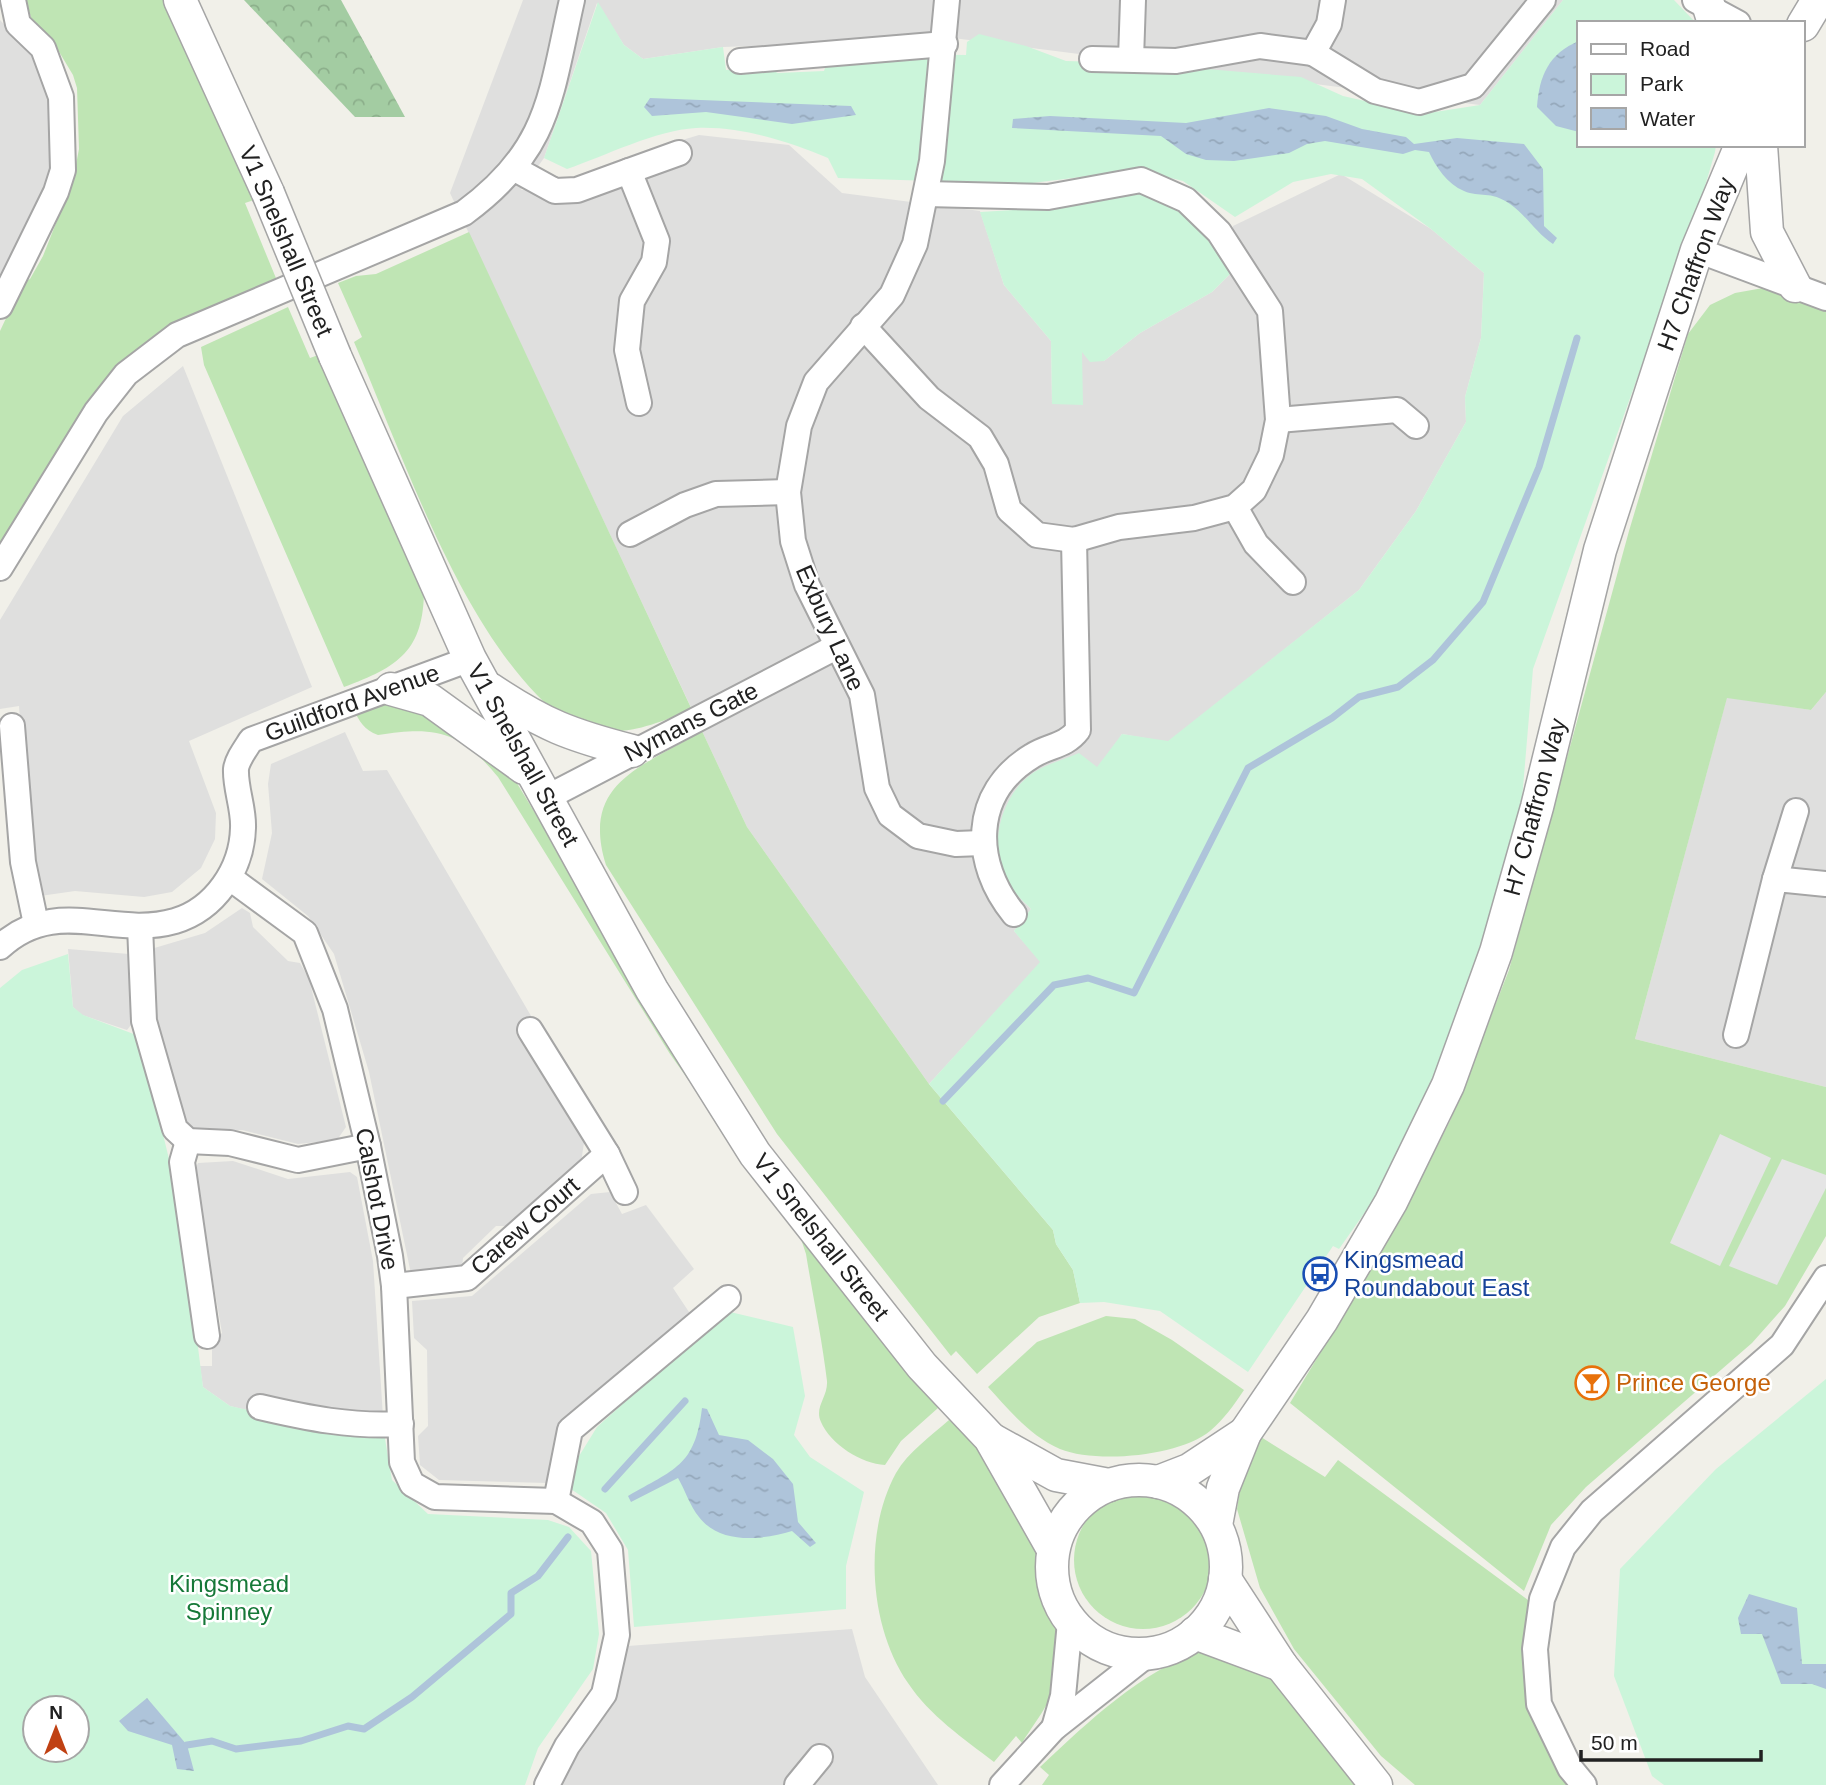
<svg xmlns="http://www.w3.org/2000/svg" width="1826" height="1785" font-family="Arial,sans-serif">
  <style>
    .residential { fill: #dfdfde }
    .grass { fill: #bfe5b4 }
    .forest { fill: url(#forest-crowns) }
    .park { fill: #cbf5da; fill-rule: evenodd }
    .parking { fill: #e5e5e5 }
    .water { fill: url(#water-ripples) }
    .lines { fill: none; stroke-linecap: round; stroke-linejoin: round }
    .stream { stroke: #aec4da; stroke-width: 7 }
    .minor-casing { stroke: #a5a5a5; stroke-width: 28 }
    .tertiary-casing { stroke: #a5a5a5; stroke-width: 35 }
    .minor { stroke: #fff; stroke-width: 24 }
    .tertiary { stroke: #fff; stroke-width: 32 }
    .tertiary-bridge-casing { stroke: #a5a5a5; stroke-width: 35; stroke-linecap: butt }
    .tertiary-bridge { stroke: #fff; stroke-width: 32 }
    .labels { text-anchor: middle; stroke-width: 5; stroke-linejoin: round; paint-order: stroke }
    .street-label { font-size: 24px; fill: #212121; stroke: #fff }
    .transit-label { font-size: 24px; fill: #164399; stroke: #fff; text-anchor: start }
    .food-label { font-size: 24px; fill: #c56008; stroke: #fff; text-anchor: start }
    .park-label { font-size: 24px; fill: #167838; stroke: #fff }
  </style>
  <defs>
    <pattern id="forest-crowns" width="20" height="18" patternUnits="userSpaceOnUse" patternTransform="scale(1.75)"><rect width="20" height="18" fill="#a3cca2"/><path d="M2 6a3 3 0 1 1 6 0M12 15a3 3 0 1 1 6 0" fill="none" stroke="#8caf8b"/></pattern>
    <pattern id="water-ripples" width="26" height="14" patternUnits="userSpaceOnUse" patternTransform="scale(1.75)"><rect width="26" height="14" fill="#aec4da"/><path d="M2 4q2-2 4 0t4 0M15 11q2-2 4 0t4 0" fill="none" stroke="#95a8bb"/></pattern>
  </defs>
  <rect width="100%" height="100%" fill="#f1f0e9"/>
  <g class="residential">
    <path d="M 523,0 L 1563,0 L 1480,105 L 953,38 L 723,47 L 643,59 L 624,45 L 597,3 L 544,158 L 521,190 L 540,188 L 684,149 L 679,141 L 699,135 L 789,145 L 842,193 L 980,211 L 1004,285 L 1051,341 L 1052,404 L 1082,351 L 1104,361 L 1140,333 L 1212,292 L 1232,272 L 1233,226 L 1341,174 L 1431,229 L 1484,273 L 1481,338 L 1465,397 L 1466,422 L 1416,511 L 1359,590 L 1168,742 L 1122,734 L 1021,899 L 1031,909 L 1014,931 L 1041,962 L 929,1084 L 747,827 L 450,193 Z"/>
    <path d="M 0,20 L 30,53 L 47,85 L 57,159 L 0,294 Z"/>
    <path d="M 183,366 L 312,687 L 189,741 L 216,813 L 215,839 L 201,868 L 172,892 L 144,897 L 75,891 L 40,896 L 30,862 L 19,706 L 0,709 L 0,620 L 123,416 Z"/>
    <path d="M 1826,692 L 1826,1087 L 1635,1039 L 1727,697 L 1811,710 Z"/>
    <path d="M 345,732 L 363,771 L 387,770 L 534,1021 L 516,1034 L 584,1143 L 581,1162 L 509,1226 L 496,1226 L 463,1258 L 462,1268 L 411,1274 L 369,1072 L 334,954 L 308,916 L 262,879 L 272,833 L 268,784 L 271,764 Z"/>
    <path d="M 242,908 L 250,913 L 253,927 L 288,961 L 300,963 L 309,979 L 346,1127 L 337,1140 L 298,1144 L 242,1130 L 200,1133 L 187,1125 L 155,1010 L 151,949 L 205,933 Z"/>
    <path d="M 68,949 L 129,954 L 134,1021 L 127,1030 L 82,1015 L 73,1007 Z"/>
    <path d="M 233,1161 L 288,1179 L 350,1172 L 357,1177 L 373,1261 L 383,1417 L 251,1411 L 230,1406 L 203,1387 L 200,1366 L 212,1366 L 212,1342 L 222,1333 L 194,1171 L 198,1163 Z"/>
    <path d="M 610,1192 L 622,1214 L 646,1205 L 694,1269 L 673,1288 L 691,1315 L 563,1427 L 548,1483 L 439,1480 L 420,1465 L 418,1436 L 428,1426 L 427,1350 L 414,1338 L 412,1301 L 472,1296 L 591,1194 Z"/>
    <path d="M 852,1629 L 865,1677 L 938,1785 L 562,1785 L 572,1756 L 615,1696 L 628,1646 Z"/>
  </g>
  <g class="grass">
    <path d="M 26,0 L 165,0 L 254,200 L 245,203 L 278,283 L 171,331 L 0,552 L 0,331 L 23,282 L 30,279 L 43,256 L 73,180 L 79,149 L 77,88 L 73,75 L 52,40 L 32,21 Z"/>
    <path d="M 469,232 L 692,710 C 648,726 617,742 569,722 C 558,717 546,704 537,695 C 453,608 402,453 354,342 L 362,337 L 338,283 L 356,276 L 376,274 Z"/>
    <path d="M 1763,288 L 1826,310 L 1826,692 L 1811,710 L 1727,698 L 1635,1039 L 1826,1087 L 1826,1236 L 1785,1306 L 1752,1343 L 1586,1487 L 1551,1525 L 1524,1591 L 1290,1403 L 1393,1232 L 1450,1121 L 1509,970 L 1629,531 L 1688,334 L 1710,305 L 1735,293 Z"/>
    <path d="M 288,307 L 310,358 L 321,354 L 424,589 C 424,651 398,667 344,687 L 204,365 L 201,347 Z"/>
    <path d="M 376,701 L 416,703 L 512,775 L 636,980 L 938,1408 L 901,1441 L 885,1465 C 862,1464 830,1444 821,1422 C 814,1407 828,1397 827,1381 C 822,1339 813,1297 806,1254 L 801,1239 L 670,1054 L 498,777 C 460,731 436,726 378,735 C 364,730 359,721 353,708 Z"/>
    <path d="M 702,731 L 747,827 L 929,1084 L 1053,1230 L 1056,1244 L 1073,1270 L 1080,1303 L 1039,1317 L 977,1374 L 956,1351 L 951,1356 L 777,1134 L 606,865 C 580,782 643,767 702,731 Z"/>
    <path d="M 1106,1316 L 1135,1319 L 1172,1340 L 1244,1390 C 1234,1405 1224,1419 1210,1431 C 1180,1456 1097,1464 1060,1449 C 1030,1436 1009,1410 988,1387 L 1037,1342 Z"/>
    <path d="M 949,1420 C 976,1442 1010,1483 1026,1515 C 1043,1548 1065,1646 1056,1682 C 1051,1703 1033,1725 1022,1743 L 1016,1736 L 994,1762 C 963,1738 930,1716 908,1683 C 869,1627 863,1533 896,1473 C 908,1452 931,1436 949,1420 Z"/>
    <path d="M 1261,1437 L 1325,1477 L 1338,1460 L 1532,1603 L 1530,1626 L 1570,1785 L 1415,1785 L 1381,1756 L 1294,1649 L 1260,1588 L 1237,1509 L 1243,1470 Z"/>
    <circle cx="1143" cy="1560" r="69"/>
    <path d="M 1204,1649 L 1272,1676 L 1366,1785 L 1042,1785 L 1049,1775 L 1040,1767 C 1090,1720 1139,1673 1204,1649 Z"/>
  </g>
  <path class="forest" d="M 244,0 L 341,0 L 405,117 L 355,117 Z"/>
  <g class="park">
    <path d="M 1563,0 L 1674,0 L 1696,23 L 1579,23 L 1579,145 L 1716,145 L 1715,152 L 1701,200 L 1533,669 L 1520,823 L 1469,999 L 1382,1188 L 1339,1249 L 1333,1246 L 1248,1372 L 1160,1311 L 1104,1302 L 1080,1303 L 1073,1270 L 1056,1244 L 1053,1230 L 929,1084 L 1040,962 L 1014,931 L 1031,909 C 1024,902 1015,894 1009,885 C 987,852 999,799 1029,776 C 1042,765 1063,760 1079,753 L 1097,767 L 1122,734 L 1168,741 L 1359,590 L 1416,511 L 1466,422 L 1465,397 L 1481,338 L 1484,273 L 1431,229 L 1362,179 L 1331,174 L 1293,182 L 1235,217 L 1183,181 L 1138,170 L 1024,184 L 838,178 L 828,158 C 787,141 741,126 696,128 C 656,130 605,156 567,169 L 544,158 L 598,2 L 624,45 L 643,59 L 723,47 L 726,70 L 764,67 L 778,73 L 824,71 L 827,62 L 905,54 L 966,55 L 967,42 L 979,34 L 1026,46 L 1066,61 L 1135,63 L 1301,77 L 1343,96 L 1422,114 L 1480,105 Z"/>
    <path d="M 1138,192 C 1187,208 1205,229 1232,272 L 1212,292 L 1140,333 L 1104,361 L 1090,362 L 1082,352 L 1083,405 L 1052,404 L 1051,341 L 1004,285 L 980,212 L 1029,209 Z"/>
    <path d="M 68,954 L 73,1007 L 83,1015 L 139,1036 L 180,1204 L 203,1387 L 230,1406 L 333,1429 L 384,1433 L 392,1480 L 428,1514 L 548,1520 L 569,1527 L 591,1551 L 599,1634 L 593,1669 L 538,1748 L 525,1785 L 0,1785 L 0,988 L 22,970 ZM 35,1708 L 77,1708 L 77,1750 L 35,1750 Z"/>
    <path d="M 726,1311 L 793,1327 L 805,1396 L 794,1435 L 810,1457 L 864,1492 L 846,1566 L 846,1609 L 634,1627 L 628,1550 L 606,1513 L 568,1487 L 576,1461 L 597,1427 Z"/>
    <path d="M 1826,1379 L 1826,1785 L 1664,1785 L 1652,1776 L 1614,1676 L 1620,1569 L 1716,1469 Z"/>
  </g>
  <g class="parking">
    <path d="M 1720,1134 L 1771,1158 L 1720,1266 L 1670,1243 Z"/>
    <path d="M 1782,1159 L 1826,1175 L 1826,1188 L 1777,1285 L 1729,1266 Z"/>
  </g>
  <g class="water">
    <path d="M 1579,41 L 1579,132 L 1556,126 L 1537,107 C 1539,76 1549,53 1579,41 Z"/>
    <path d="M 650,98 L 851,106 L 856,115 L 792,124 L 706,112 L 652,116 L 644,107 Z"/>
    <path d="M 1269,108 L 1326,116 L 1362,129 L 1406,137 L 1414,144 L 1457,138 L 1524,144 L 1543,169 L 1544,226 L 1557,238 L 1553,244 C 1536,233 1526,215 1510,204 C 1490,190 1480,198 1464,191 C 1447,184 1436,167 1429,152 L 1415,150 L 1403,154 L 1325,141 L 1307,144 L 1289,153 L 1234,161 L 1206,160 L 1186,154 L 1161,136 L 1012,128 L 1013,119 L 1050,116 L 1186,123 Z"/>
    <path d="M 702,1408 L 707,1409 L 719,1435 L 748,1440 L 773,1459 L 793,1484 L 798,1522 L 816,1543 L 810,1547 L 792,1531 C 763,1540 720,1545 699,1517 C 690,1506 685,1490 678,1478 L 631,1502 L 628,1496 C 674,1469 695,1467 702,1408 Z"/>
    <path d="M 1749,1594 L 1797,1608 L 1802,1664 L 1826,1664 L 1826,1689 L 1812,1684 L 1781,1684 L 1762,1634 L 1741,1634 L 1738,1618 Z"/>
    <path d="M 147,1698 L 187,1745 L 194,1771 L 177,1769 L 172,1745 L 128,1731 L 119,1721 Z"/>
  </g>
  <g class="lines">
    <g class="stream">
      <path d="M 943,1101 L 1054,985 L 1088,978 L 1134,993 L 1248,768 L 1332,718 L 1359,697 L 1398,687 L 1433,660 L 1483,602 L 1539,467 L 1577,338"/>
      <path d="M 605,1489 L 685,1401"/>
      <path d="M 187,1745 L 212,1741 L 236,1749 L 301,1741 L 348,1726 L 364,1729 L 412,1697 L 511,1614 L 511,1593 L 538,1576 L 568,1537"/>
    </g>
    <defs>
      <g id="minor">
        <path d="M 947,0 L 932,161 L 915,244 L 892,295 L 816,382 L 799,426 L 788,492 L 793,541 L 807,585 L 862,695 L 877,788 L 890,815 L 918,836 L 956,844 L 982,843"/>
        <path d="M 1333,0 L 1329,24 L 1313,53 L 1375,91 L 1419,102 L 1473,86 L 1543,0"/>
        <path d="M 1695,0 L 1738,23"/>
        <path d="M 1092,59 L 1176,61 L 1260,46 L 1313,53"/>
        <path d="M 1131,59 L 1133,0"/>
        <path d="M 740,61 L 945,44"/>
        <path d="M 515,169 L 555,191 L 577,190 L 629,171 L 657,241 L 654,262 L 632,301 L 627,350 L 639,403"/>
        <path d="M 629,171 L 679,153"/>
        <path d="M 1697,250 L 1826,298"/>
        <path d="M 0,306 L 56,192 L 63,170 L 61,97 L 43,48 L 18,24 L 13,0"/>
        <path d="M 863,326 L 929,398 L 980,437 L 996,464 L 1009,510 L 1037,535 L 1074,540 L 1119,527 L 1194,518 L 1235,507 L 1254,490 L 1271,455 L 1278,420 L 1270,311 L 1219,232 L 1186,200 L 1141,180 L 1048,197 L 926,194"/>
        <path d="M 1278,420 L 1397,410 L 1416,426"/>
        <path d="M 1235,507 L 1256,544 L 1293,582"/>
        <path d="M 630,534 L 685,505 L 716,494 L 788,492"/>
        <path d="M 0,568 L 96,412 L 126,374 L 177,335 L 464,213 C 550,150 550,97 572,0"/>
        <path d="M 12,726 L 23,862 L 36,924"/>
        <path d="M 546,798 L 836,647"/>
        <path d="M 230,878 L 305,933 L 335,1009 L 368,1146 L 390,1256 L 394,1286 L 402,1462 L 412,1484 L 435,1497 L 556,1501 L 592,1522 L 610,1550 L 617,1635 L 604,1694 L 567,1746 L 547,1785"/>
        <path d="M 1775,879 L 1796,811"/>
        <path d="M 1014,914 C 972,863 971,793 1032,756 C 1049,745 1065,747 1078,730 L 1074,540"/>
        <path d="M 140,926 L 144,1021 L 175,1129 L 188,1141 L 230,1143 L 298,1160 L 368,1146"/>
        <path d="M 0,947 C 56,895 112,939 175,921 C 215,909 242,869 243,828 C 244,808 235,788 236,769 C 237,760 246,748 251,740 L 470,659"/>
        <path d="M 530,1030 L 607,1154 L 625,1192"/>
        <path d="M 1736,1035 L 1775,879 L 1826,884"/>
        <path d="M 188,1141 L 182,1162 L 207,1336"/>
        <path d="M 394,1286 L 467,1278 L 607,1154"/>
        <path d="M 260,1407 C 307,1418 352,1427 401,1424"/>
        <path d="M 556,1501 L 570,1430 L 728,1298"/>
        <path d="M 1054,1728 L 1063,1696 L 1070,1622"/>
        <path d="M 797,1785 L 820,1757"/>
        <path d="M 1002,1785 L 1054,1728 L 1148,1654"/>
        <path d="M 1584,1785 L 1570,1768 L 1539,1704 L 1535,1649 L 1542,1599 L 1563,1547 L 1592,1511 L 1782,1345 L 1826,1278"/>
      </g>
      <g id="tertiary">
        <path d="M 180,0 L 268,193"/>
        <path d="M 1709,7 L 1714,23"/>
        <path d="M 1803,25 L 1818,0"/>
        <path d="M 1761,145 L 1767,232 L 1795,286"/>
        <path d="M 335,356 L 470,659 L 652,990 L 755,1154 L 922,1366 L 990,1438 L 1053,1549"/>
        <path d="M 391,689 L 430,700 L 524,768"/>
        <path d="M 490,689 C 544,725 570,735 632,751"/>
        <path d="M 991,1439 L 1056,1475 L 1109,1485"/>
        <circle cx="1139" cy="1567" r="87"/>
        <path d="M 1158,1482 L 1189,1470 L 1245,1433"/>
        <path d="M 1216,1525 L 1223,1488 L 1245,1433 L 1322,1320 L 1391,1202 L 1448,1085 L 1496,952 L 1537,807 L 1600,550 L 1697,250 L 1741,145"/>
        <path d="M 1225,1579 L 1281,1665 L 1376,1785"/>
        <path d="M 1195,1633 L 1281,1665"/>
      </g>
    </defs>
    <use href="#minor" class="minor-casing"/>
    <use href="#tertiary" class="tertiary-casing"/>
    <use href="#minor" class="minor"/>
    <use href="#tertiary" class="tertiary"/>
    <defs>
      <path id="tertiary-bridge" d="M 268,193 L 335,356"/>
    </defs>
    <use href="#tertiary-bridge" class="tertiary-bridge-casing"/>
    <use href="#tertiary-bridge" class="tertiary-bridge"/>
  </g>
  <defs>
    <symbol id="bus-ring" viewBox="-11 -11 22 22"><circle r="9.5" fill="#fff" stroke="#1a4fb4" stroke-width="1.5"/><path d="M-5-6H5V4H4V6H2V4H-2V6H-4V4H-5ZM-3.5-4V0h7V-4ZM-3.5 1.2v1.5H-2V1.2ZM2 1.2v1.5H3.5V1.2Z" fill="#1a4fb4"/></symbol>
    <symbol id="bar-ring" viewBox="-11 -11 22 22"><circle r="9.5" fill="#fff" stroke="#e8710a" stroke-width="1.5"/><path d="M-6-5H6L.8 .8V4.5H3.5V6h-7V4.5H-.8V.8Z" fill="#e8710a"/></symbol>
  </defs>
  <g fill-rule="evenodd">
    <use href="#bus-ring" x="1301" y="1255" width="38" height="38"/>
    <use href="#bar-ring" x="1573" y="1364" width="38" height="38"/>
  </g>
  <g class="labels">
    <g class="street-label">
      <text transform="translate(286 241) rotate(67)" y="8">V1 Snelshall Street</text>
      <text transform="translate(1696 264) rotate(-70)" y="8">H7 Chaffron Way</text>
      <text transform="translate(830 628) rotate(66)" y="8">Exbury Lane</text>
      <text transform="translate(352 703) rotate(-20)" y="8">Guildford Avenue</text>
      <text transform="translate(691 722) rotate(-27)" y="8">Nymans Gate</text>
      <text transform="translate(523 755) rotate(61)" y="8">V1 Snelshall Street</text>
      <text transform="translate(1535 807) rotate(-75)" y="8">H7 Chaffron Way</text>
      <text transform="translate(377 1199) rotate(79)" y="8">Calshot Drive</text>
      <text transform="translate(525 1226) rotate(-41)" y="8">Carew Court</text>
      <text transform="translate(821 1237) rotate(52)" y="8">V1 Snelshall Street</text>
    </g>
    <g class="transit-label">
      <text x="1344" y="1268">Kingsmead<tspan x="1344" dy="28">Roundabout East</tspan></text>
    </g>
    <g class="food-label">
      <text x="1616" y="1391">Prince George</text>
    </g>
    <g class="park-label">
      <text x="229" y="1592">Kingsmead<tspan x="229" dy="28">Spinney</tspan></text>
    </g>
  </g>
  <rect x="1577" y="21" width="228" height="126" fill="#ffffff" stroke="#a6a6a6" stroke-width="2"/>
  <rect x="1591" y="44" width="35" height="10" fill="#ffffff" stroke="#a6a6a6" stroke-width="2"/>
  <text x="1640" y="56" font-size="21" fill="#212121">Road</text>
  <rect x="1591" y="74" width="35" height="21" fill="#cbf5da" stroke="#a6a6a6" stroke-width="2"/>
  <text x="1640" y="91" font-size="21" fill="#212121">Park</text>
  <rect x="1591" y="108" width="35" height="21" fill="url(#water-ripples)" stroke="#a6a6a6" stroke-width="2"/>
  <text x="1640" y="126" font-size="21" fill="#212121">Water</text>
  <g transform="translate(56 1729)"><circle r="33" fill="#ffffff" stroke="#a6a6a6" stroke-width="2"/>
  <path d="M0-5L12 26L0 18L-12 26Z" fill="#c04113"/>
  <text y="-10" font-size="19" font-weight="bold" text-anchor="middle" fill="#212121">N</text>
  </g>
  <path d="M1581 1750v10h180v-10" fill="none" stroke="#212121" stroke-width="3.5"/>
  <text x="1591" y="1750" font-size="21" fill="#212121" stroke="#ffffff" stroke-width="5" paint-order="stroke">50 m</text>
</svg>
